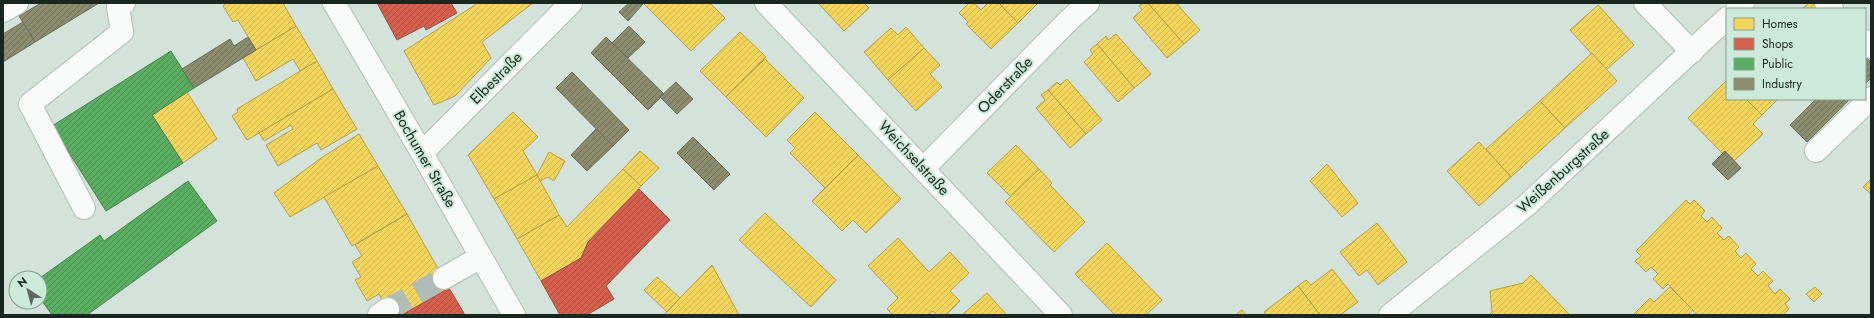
<svg xmlns="http://www.w3.org/2000/svg" width="1874" height="318" font-family="Jost,sans-serif">
  <style>
    .homes { fill: url(#homes-hatch); stroke: #b4a04a }
    .shops { fill: url(#shops-hatch); stroke: #9e4f40 }
    .public { fill: url(#public-hatch); stroke: #47854e }
    .industry { fill: url(#industry-hatch); stroke: #6a6d57 }
    .lines { fill: none; stroke-linecap: round; stroke-linejoin: round }
    .minor-tunnel { stroke: #aebdb5; stroke-width: 22; stroke-dasharray: 22 11; stroke-linecap: butt }
    .minor-casing { stroke: #b1bfb7; stroke-width: 24 }
    .major-casing { stroke: #b1bfb7; stroke-width: 24 }
    .minor { stroke: #f8fbf9; stroke-width: 22 }
    .major { stroke: #f8fbf9; stroke-width: 22 }
    .labels { text-anchor: middle; stroke-width: 4; stroke-linejoin: round; paint-order: stroke }
    .street-label { font-size: 15px; fill: #1a2620; stroke: #ccead9 }
  </style>
  <defs>
    <pattern id="homes-hatch" width="6" height="6" patternUnits="userSpaceOnUse"><rect width="6" height="6" fill="#f6d55c"/><path d="M-1 1l2-2M0 6l6-6M5 7l2-2" fill="none" stroke="#d2b750"/></pattern>
    <pattern id="shops-hatch" width="6" height="6" patternUnits="userSpaceOnUse"><rect width="6" height="6" fill="#d6604d"/><path d="M-1 1l2-2M0 6l6-6M5 7l2-2" fill="none" stroke="#ad4f40"/></pattern>
    <pattern id="public-hatch" width="6" height="6" patternUnits="userSpaceOnUse"><rect width="6" height="6" fill="#5aae61"/><path d="M-1 1l2-2M0 6l6-6M5 7l2-2" fill="none" stroke="#4a8d50"/></pattern>
    <pattern id="industry-hatch" width="6" height="6" patternUnits="userSpaceOnUse"><rect width="6" height="6" fill="#8c8c6e"/><path d="M-1 1l2-2M0 6l6-6M5 7l2-2" fill="none" stroke="#72725a"/></pattern>
  </defs>
  <rect width="100%" height="100%" fill="#d3e3da"/>
  <g class="homes">
    <path d="M 283,3 L 296,26 L 256,50 L 238,20 L 233,22 L 223,6 L 227,3 Z"/>
    <path d="M 478,3 L 533,3 L 482,42 L 491,58 L 455,96 L 434,105 L 404,51 Z"/>
    <path d="M 643,3 L 710,3 L 725,18 L 691,51 Z"/>
    <path d="M 818,3 L 864,3 L 869,8 L 844,31 Z"/>
    <path d="M 969,3 L 974,3 L 981,10 L 988,3 L 999,3 L 1018,23 L 991,49 L 966,24 L 968,22 L 959,13 Z"/>
    <path d="M 999,3 L 1038,3 L 1018,23 Z"/>
    <path d="M 1143,3 L 1148,3 L 1184,44 L 1167,58 L 1133,18 L 1142,10 L 1139,6 Z"/>
    <path d="M 1148,3 L 1176,3 L 1200,30 L 1184,44 Z"/>
    <path d="M 1809,3 L 1812,3 L 1818,9 L 1802,9 Z"/>
    <path d="M 1598,5 L 1634,45 L 1606,70 L 1570,30 Z"/>
    <path d="M 296,26 L 317,61 L 300,71 L 293,59 L 256,81 L 243,58 Z"/>
    <path d="M 906,27 L 924,48 L 888,80 L 864,52 L 891,28 L 898,35 Z"/>
    <path d="M 740,32 L 766,57 L 726,97 L 700,71 Z"/>
    <path d="M 1116,34 L 1151,74 L 1134,88 L 1097,44 L 1106,36 L 1108,40 Z"/>
    <path d="M 1097,44 L 1134,88 L 1118,102 L 1084,62 L 1093,54 L 1090,50 Z"/>
    <path d="M 924,48 L 940,65 L 930,74 L 942,87 L 916,111 L 888,80 Z"/>
    <path d="M 1592,53 L 1617,81 L 1565,128 L 1540,101 Z"/>
    <path d="M 765,59 L 804,98 L 766,137 L 726,97 Z"/>
    <path d="M 317,61 L 333,89 L 247,140 L 232,116 L 238,112 L 237,109 Z"/>
    <path d="M 1067,79 L 1102,120 L 1086,134 L 1048,90 L 1057,82 L 1060,85 Z"/>
    <path d="M 1727,80 L 1727,99 L 1746,99 L 1762,115 L 1753,124 L 1763,134 L 1734,161 L 1725,151 L 1722,153 L 1688,118 Z"/>
    <path d="M 333,89 L 357,129 L 321,150 L 317,143 L 278,166 L 266,145 L 293,129 L 291,125 L 264,141 L 259,133 Z"/>
    <path d="M 1048,90 L 1086,134 L 1070,148 L 1036,108 L 1045,100 L 1041,95 Z"/>
    <path d="M 187,92 L 217,139 L 183,163 L 152,115 Z"/>
    <path d="M 1746,99 L 1778,99 L 1762,115 Z"/>
    <path d="M 1540,101 L 1565,128 L 1511,177 L 1486,149 Z"/>
    <path d="M 513,112 L 538,137 L 523,151 L 537,175 L 494,199 L 468,155 Z"/>
    <path d="M 815,112 L 858,155 L 825,188 L 790,153 L 795,148 L 787,140 Z"/>
    <path d="M 359,134 L 378,166 L 290,217 L 274,193 L 321,158 Z"/>
    <path d="M 1479,142 L 1511,177 L 1479,206 L 1447,171 Z"/>
    <path d="M 1016,145 L 1039,169 L 1011,197 L 987,173 Z"/>
    <path d="M 640,151 L 659,168 L 641,186 L 623,169 Z"/>
    <path d="M 549,152 L 565,161 L 554,181 L 548,177 L 540,181 L 537,175 Z"/>
    <path d="M 858,155 L 901,199 L 866,233 L 853,220 L 842,231 L 812,201 Z"/>
    <path d="M 1327,164 L 1358,203 L 1342,217 L 1310,181 Z"/>
    <path d="M 378,166 L 407,214 L 352,246 L 324,197 Z"/>
    <path d="M 623,169 L 641,186 L 588,242 L 581,258 L 541,281 L 517,239 L 559,215 L 567,227 Z"/>
    <path d="M 1039,169 L 1052,183 L 1050,185 L 1085,222 L 1054,252 L 1005,202 Z"/>
    <path d="M 537,175 L 559,215 L 517,239 L 494,199 Z"/>
    <path d="M 1871,179 L 1871,194 L 1863,187 Z"/>
    <path d="M 1686,200 L 1690,204 L 1694,200 L 1705,211 L 1701,216 L 1707,222 L 1712,217 L 1722,228 L 1717,233 L 1724,240 L 1729,236 L 1739,247 L 1735,251 L 1741,258 L 1746,253 L 1756,264 L 1751,269 L 1758,276 L 1763,271 L 1773,281 L 1768,286 L 1775,294 L 1780,289 L 1790,299 L 1785,304 L 1789,309 L 1783,315 L 1697,315 L 1668,284 L 1663,289 L 1653,279 L 1658,274 L 1651,267 L 1646,272 L 1635,261 L 1641,256 L 1636,251 Z"/>
    <path d="M 765,213 L 836,280 L 811,307 L 739,240 Z"/>
    <path d="M 407,214 L 449,288 L 402,315 L 391,315 L 379,294 L 367,301 L 355,280 L 361,277 L 352,262 L 362,256 L 355,245 Z"/>
    <path d="M 1377,223 L 1407,262 L 1378,285 L 1367,270 L 1359,276 L 1340,252 Z"/>
    <path d="M 898,238 L 929,272 L 950,252 L 969,273 L 950,291 L 960,301 L 946,315 L 936,315 L 933,311 L 928,315 L 893,315 L 887,309 L 898,298 L 868,266 Z"/>
    <path d="M 1107,243 L 1162,300 L 1146,315 L 1115,315 L 1075,274 Z"/>
    <path d="M 712,265 L 739,315 L 664,315 L 680,298 Z"/>
    <path d="M 1332,269 L 1358,302 L 1340,315 L 1320,315 L 1298,286 L 1306,280 L 1311,285 Z"/>
    <path d="M 1531,275 L 1570,315 L 1489,315 L 1492,312 L 1490,291 L 1523,283 Z"/>
    <path d="M 657,277 L 680,298 L 667,312 L 644,290 Z"/>
    <path d="M 1298,286 L 1320,315 L 1266,315 L 1264,312 Z"/>
    <path d="M 1670,287 L 1693,310 L 1688,315 L 1633,315 L 1650,298 L 1654,302 Z"/>
    <path d="M 1815,287 L 1822,294 L 1814,302 L 1806,294 Z"/>
    <path d="M 987,293 L 1007,315 L 962,315 Z"/>
    <path d="M 1242,310 L 1246,315 L 1235,315 Z"/>
  </g>
  <g class="shops">
    <path d="M 377,3 L 451,3 L 457,13 L 426,30 L 424,26 L 397,40 Z"/>
    <path d="M 639,189 L 670,220 L 606,286 L 614,299 L 587,315 L 560,315 L 541,281 L 581,258 L 588,242 Z"/>
    <path d="M 449,288 L 465,315 L 402,315 Z"/>
  </g>
  <g class="public">
    <path d="M 171,51 L 194,88 L 152,115 L 183,163 L 106,211 L 52,126 Z"/>
    <path d="M 188,181 L 217,221 L 87,315 L 52,315 L 40,298 L 40,278 L 100,235 L 104,241 Z"/>
  </g>
  <g class="industry">
    <path d="M 41,3 L 99,3 L 35,42 L 19,16 Z"/>
    <path d="M 629,3 L 643,4 L 628,21 L 619,12 Z"/>
    <path d="M 23,22 L 35,42 L 3,62 L 3,34 Z"/>
    <path d="M 629,26 L 645,42 L 628,58 L 612,43 Z"/>
    <path d="M 248,37 L 256,50 L 194,88 L 182,69 L 230,39 L 234,46 Z"/>
    <path d="M 606,37 L 664,94 L 648,110 L 591,53 Z"/>
    <path d="M 1865,56 L 1871,62 L 1871,78 L 1865,84 Z"/>
    <path d="M 572,72 L 629,130 L 613,146 L 556,88 Z"/>
    <path d="M 676,82 L 693,99 L 677,114 L 660,97 Z"/>
    <path d="M 1816,99 L 1850,99 L 1807,142 L 1790,125 Z"/>
    <path d="M 596,129 L 613,146 L 587,171 L 571,155 Z"/>
    <path d="M 693,137 L 730,174 L 714,190 L 677,153 Z"/>
    <path d="M 1725,151 L 1741,168 L 1728,180 L 1712,164 Z"/>
  </g>
  <g class="lines">
    <path class="minor-tunnel" d="M 388,309 L 444,278"/>
    <defs>
      <g id="minor">
        <path d="M 766,3 L 1061,315"/>
        <path d="M 1645,3 L 1692,52"/>
        <path d="M 1826,3 L 1832,9"/>
        <path d="M 1737,9 L 1743,3"/>
        <path d="M 3,11 L 17,3"/>
        <path d="M 1865,41 L 1871,47"/>
        <path d="M 1816,151 L 1871,98"/>
        <path d="M 422,153 L 571,3"/>
        <path d="M 924,168 L 1068,21 L 1088,3"/>
        <path d="M 84,208 L 30,104 L 122,32 L 118,7 L 124,3"/>
        <path d="M 444,278 L 481,257"/>
        <path d="M 379,315 L 388,309"/>
        <path d="M 1390,315 L 1527,205 L 1727,18"/>
      </g>
      <path id="major" d="M 334,3 L 422,153 L 514,315"/>
    </defs>
    <use href="#minor" class="minor-casing"/>
    <use href="#major" class="major-casing"/>
    <use href="#minor" class="minor"/>
    <use href="#major" class="major"/>
  </g>
  <g class="labels">
    <g class="street-label">
      <text transform="translate(496 78) rotate(-45)" y="5">Elbestraße</text>
      <text transform="translate(1005 85) rotate(-46)" y="5">Oderstraße</text>
      <text transform="translate(914 158) rotate(47)" y="5">Weichselstraße</text>
      <text transform="translate(425 159) rotate(60)" y="5">Bochumer Straße</text>
      <text transform="translate(1563 171) rotate(-42)" y="5">Weißenburgstraße</text>
    </g>
  </g>
  <rect width="1874" height="318" fill="none" stroke="#1a2620" stroke-width="8"/>
  <rect x="1726" y="8" width="140" height="92" fill="#ccead9" stroke="#859c8f"/>
  <rect x="1734" y="18" width="20" height="12" fill="#f6d55c" stroke="#859c8f"/>
  <text x="1762" y="28" font-size="12" fill="#1a2620">Homes</text>
  <rect x="1734" y="38" width="20" height="12" fill="#d6604d" stroke="#859c8f"/>
  <text x="1762" y="48" font-size="12" fill="#1a2620">Shops</text>
  <rect x="1734" y="58" width="20" height="12" fill="#5aae61" stroke="#859c8f"/>
  <text x="1762" y="68" font-size="12" fill="#1a2620">Public</text>
  <rect x="1734" y="78" width="20" height="12" fill="#8c8c6e" stroke="#859c8f"/>
  <text x="1762" y="88" font-size="12" fill="#1a2620">Industry</text>
  <g transform="translate(28 290) rotate(324)"><circle r="19" fill="#ccead9" stroke="#859c8f"/>
  <path d="M0-3L7 15L0 10L-7 15Z" fill="#5b6861"/>
  <text y="-6" font-size="11" font-weight="bold" text-anchor="middle" fill="#1a2620">N</text>
  </g>
</svg>
